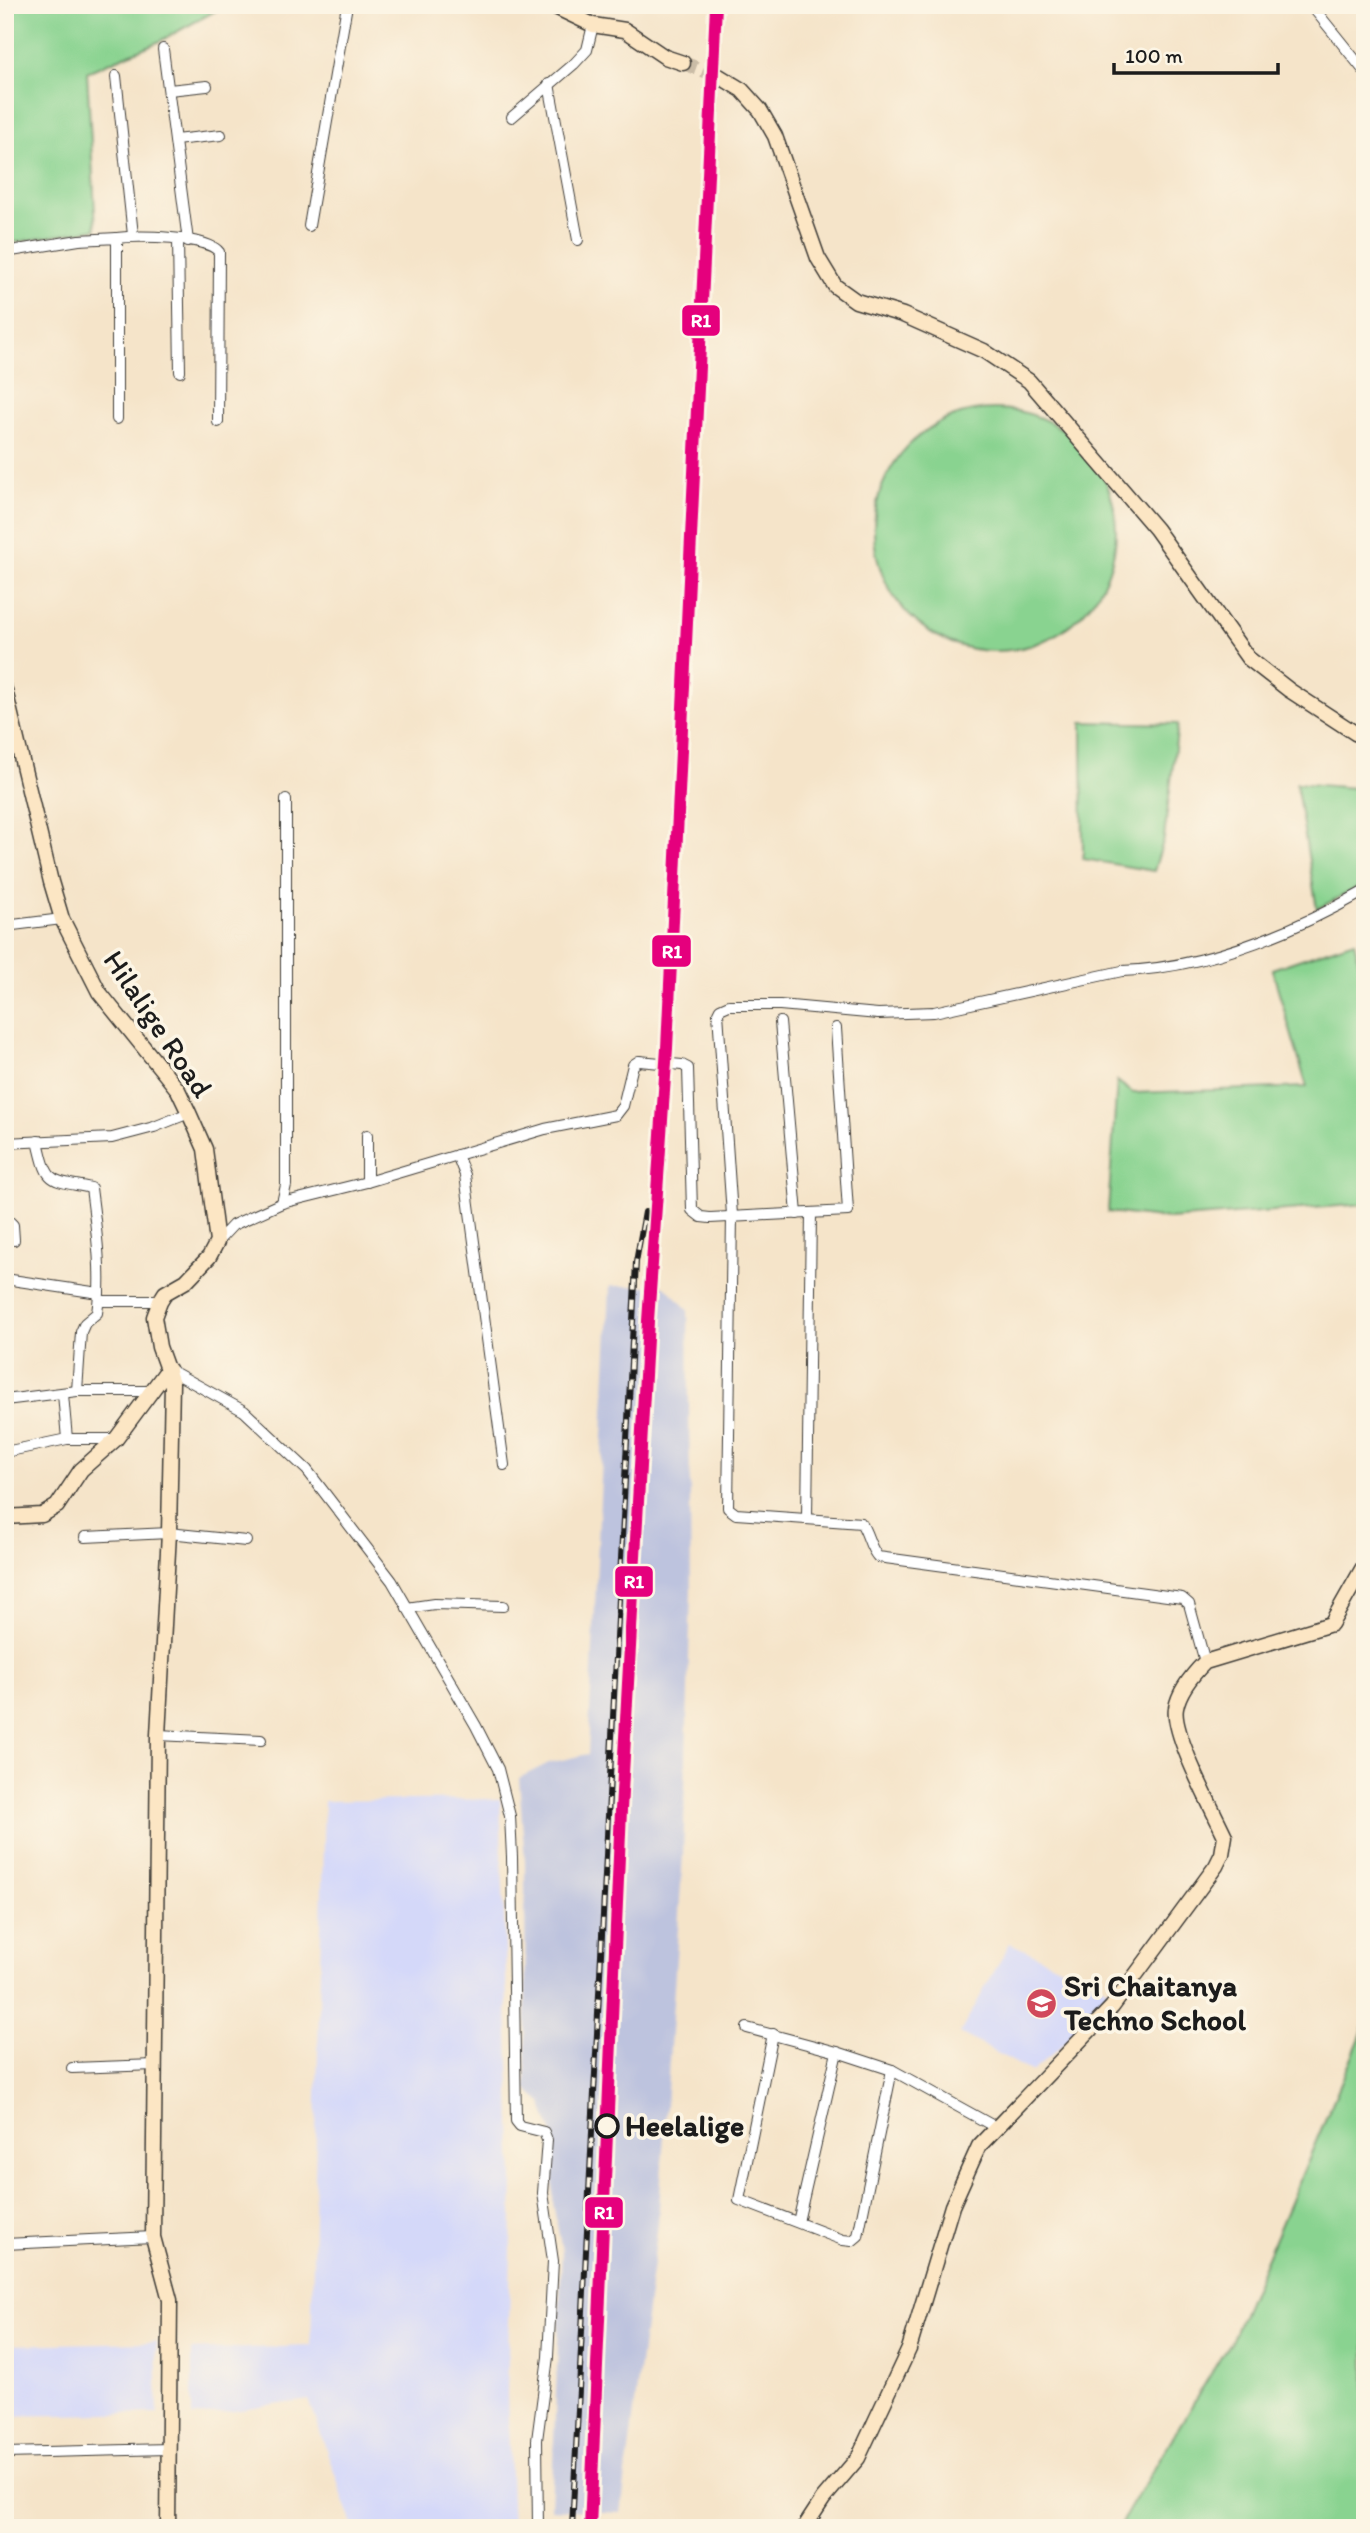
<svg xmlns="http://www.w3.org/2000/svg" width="1370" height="2533" font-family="Itim,sans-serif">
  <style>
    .built { fill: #d4d8f9 }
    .industrial { fill: #bdc3de }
    .green { fill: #89d390; stroke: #527856; stroke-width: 2 }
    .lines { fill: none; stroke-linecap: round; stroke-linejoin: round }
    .secondary-tunnel { stroke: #cabca6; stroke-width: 14; stroke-dasharray: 14 7; stroke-linecap: butt }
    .street-casing { stroke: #3d3a36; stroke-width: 12 }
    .secondary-casing { stroke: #3d3a36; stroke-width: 17 }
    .street { stroke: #fff; stroke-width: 10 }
    .secondary { stroke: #fce6c4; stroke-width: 14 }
    .rail-casing { stroke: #1c1c1c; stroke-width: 6 }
    .rail { stroke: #fcf5e5; stroke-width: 3.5; stroke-dasharray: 10; stroke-linecap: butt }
    .street-bridge-casing { stroke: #3d3a36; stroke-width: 12; stroke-linecap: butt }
    .street-bridge { stroke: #fff; stroke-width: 10 }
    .rail-1-casing { stroke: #fcf5e5; stroke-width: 18 }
    .rail-1 { stroke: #e5007d; stroke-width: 12 }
    .stop-dot { fill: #fcf5e5; stroke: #1c1c1c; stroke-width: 3.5 }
    .labels { text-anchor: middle; stroke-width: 7; stroke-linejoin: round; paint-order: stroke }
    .street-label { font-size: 30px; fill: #1c1c1c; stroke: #fcf5e5 }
    .poi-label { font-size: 30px; font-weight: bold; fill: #1c1c1c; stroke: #fcf5e5; text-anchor: start }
    .stop-label { font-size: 30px; font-weight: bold; fill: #1c1c1c; stroke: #fcf5e5; text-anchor: start }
    .line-badge { stroke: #fcf5e5; stroke-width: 2.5 }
    .badge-label { font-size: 19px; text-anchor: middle; font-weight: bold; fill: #fff }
  </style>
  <rect width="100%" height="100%" fill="#fcf5e5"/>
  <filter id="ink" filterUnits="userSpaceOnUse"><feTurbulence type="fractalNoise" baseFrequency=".0143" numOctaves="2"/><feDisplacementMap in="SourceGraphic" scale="14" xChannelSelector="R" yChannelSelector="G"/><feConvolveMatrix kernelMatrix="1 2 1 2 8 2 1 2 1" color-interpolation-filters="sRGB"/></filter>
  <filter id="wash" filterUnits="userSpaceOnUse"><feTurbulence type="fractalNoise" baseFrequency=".00686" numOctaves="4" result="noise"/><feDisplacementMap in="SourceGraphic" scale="28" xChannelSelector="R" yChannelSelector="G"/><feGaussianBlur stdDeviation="1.57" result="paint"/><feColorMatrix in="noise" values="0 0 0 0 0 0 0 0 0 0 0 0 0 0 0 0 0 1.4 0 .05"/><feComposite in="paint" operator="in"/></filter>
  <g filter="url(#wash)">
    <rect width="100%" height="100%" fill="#f5e4c9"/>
    <g class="built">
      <path d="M 500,1799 L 513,2180 L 507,2394 L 512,2528 L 353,2526 L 309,2400 L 192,2417 L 192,2350 L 311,2346 L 324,1801 Z"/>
      <path d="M 1010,1943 L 1114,1992 L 1096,2014 L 1032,2072 L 960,2033 Z"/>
      <path d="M 156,2342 L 158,2413 L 5,2416 L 5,2345 Z"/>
    </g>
    <g class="industrial">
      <path d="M 610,1286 L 665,1286 L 688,1310 L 691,1592 L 683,1855 L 658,2224 L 621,2513 L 551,2509 L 562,2251 L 553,2203 L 554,2137 L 542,2103 L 526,2088 L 525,1862 L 519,1778 L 549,1763 L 588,1754 Z"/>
      <path d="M 154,2516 L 154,2528 L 5,2528 L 5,2518 Z"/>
    </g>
    <g class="green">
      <path d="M 5,5 L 226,5 L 160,41 L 87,72 L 96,229 L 5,244 Z"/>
      <circle cx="995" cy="530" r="121"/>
      <path d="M 1082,722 L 1178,724 L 1164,838 L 1154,871 L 1083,859 Z"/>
      <path d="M 1296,783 L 1365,789 L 1365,884 L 1317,909 Z"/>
      <path d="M 1354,941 L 1365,989 L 1365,1204 L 1169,1219 L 1108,1212 L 1117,1081 L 1133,1093 L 1307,1087 L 1272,969 Z"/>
      <path d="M 1365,2026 L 1365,2528 L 1118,2528 L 1233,2337 Z"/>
    </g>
  </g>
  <g filter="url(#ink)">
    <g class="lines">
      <path class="secondary-tunnel" d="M 683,63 L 719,76"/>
      <defs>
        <g id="street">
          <path d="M 1311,5 L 1365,72"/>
          <path d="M 163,49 L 188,241"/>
          <path d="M 116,76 L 133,235"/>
          <path d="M 549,84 L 578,240"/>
          <path d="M 169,90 L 207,86"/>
          <path d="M 512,117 L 574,64 L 587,50 L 593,25"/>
          <path d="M 175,140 L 221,135"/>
          <path d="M 309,226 L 347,5"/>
          <path d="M 117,238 C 136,235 208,236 219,252 L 218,422"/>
          <path d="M 178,239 L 180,372"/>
          <path d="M 5,252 L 79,240 L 117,238 L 117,419"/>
          <path d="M 5,926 L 62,919"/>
          <path d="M 780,1022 L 797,1214"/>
          <path d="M 682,1065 L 688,1068 L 692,1210 L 701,1217 L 710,1218 L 848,1211 L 836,1028"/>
          <path d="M 367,1135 L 367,1182"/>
          <path d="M 38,1141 C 48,1185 48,1179 91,1188 C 96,1228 103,1273 97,1313 L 85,1323 L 81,1332 L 77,1391"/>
          <path d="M 5,1143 L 112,1138 L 154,1127 L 189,1113"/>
          <path d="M 457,1155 L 465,1175 L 504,1465"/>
          <path d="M 282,1203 L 286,1185 L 286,800"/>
          <path d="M 5,1217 L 13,1225 L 14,1240"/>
          <path d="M 217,1242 L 233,1225 L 282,1203 L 367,1182 L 545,1129 L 616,1115 L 623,1106 L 633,1065 L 639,1061"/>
          <path d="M 5,1279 L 99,1293"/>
          <path d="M 99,1301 L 160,1301"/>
          <path d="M 168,1369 L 244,1411 L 307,1470 L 392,1581 L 476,1726 L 498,1769 L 510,1816 L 512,1857 L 516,2121 L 520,2126 L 544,2132 L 547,2140 L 543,2193 L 553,2261 L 548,2357 L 537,2440 L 538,2528"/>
          <path d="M 5,1400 L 77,1391 L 151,1391"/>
          <path d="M 67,1439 L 115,1439"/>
          <path d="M 5,1452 L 67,1439 L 63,1394"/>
          <path d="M 807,1518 L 811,1213"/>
          <path d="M 85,1537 L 169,1533 L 246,1541"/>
          <path d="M 407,1608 L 434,1604 L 503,1606"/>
          <path d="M 1205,1662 L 1189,1604 L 1182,1598 L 878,1557 C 869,1547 869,1535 861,1523 L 736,1514 L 728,1508 L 732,1215 L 718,1013 L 720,1009 L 729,1005 L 780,1005 L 878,1014 L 934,1012 L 1122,971 C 1208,968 1291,933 1365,891"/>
          <path d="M 158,1735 L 261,1740"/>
          <path d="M 747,2028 L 837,2052 L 892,2070 L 997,2128"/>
          <path d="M 773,2034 L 739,2200 L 843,2240 L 852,2241 L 858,2236 L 892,2070"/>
          <path d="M 72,2068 L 155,2065"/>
          <path d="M 798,2222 L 837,2052"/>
          <path d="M 5,2244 L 153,2237"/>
          <path d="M 5,2453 L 169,2449"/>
        </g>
        <g id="secondary">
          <path d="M 551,5 L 593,25 L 625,30 L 665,57 L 683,63"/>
          <path d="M 719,76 L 742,90 L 760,110 L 775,136 L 818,258 L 835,286 L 856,301 L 903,315 L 984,351 L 1029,381 L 1156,529 L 1248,658 L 1289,690 L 1355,733 L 1365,737"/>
          <path d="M 5,690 L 51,882 L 62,919 L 99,992 L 178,1090 L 189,1113 L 205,1149 L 217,1242 L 209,1257 L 186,1281 L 165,1293 L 160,1301 L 154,1317 L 159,1347 L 172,1383 L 169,1533 L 158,1735 L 153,2237 L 170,2300 L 168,2528"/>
          <path d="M 5,1517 L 42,1515 L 57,1506 L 81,1470 L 116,1439 L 168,1369"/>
          <path d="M 804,2528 L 823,2499 L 858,2458 L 909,2349 L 952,2206 L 979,2146 L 1112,2007 L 1216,1866 L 1222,1854 L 1225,1836 C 1213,1810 1171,1732 1176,1708 C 1179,1691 1193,1674 1205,1662 L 1331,1624 L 1365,1564"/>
        </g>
      </defs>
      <use href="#street" class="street-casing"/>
      <use href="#secondary" class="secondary-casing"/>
      <use href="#street" class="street"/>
      <use href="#secondary" class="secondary"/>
      <defs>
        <g id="rail">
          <path d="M 572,2528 L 636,1262 L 645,1212"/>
          <path d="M 590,2528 L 621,1810 L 648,1321 L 667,1048 L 716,5"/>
        </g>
      </defs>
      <use href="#rail" class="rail-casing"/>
      <use href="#rail" class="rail"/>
      <defs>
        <path id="street-bridge" d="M 639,1061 L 682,1065"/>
      </defs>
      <use href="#street-bridge" class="street-bridge-casing"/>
      <use href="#street-bridge" class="street-bridge"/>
      <defs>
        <path id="rail-1" d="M 590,2528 L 621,1810 L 648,1321 L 667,1048 L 716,5"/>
      </defs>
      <use href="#rail-1" class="rail-1-casing"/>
      <use href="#rail-1" class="rail-1"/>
    </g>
  </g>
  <defs>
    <symbol id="school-disc" viewBox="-11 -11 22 22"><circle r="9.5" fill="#d1495b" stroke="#fcf5e5"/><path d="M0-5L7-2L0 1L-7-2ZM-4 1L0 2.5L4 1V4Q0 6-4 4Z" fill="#fff"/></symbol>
  </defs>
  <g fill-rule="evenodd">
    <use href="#school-disc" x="1024" y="1986" width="35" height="35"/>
  </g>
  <circle class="stop-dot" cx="607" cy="2126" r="11"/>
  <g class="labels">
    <g class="street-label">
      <text transform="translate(158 1024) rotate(56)" y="10">Hilalige Road</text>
    </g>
    <g class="poi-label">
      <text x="1064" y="1996">Sri Chaitanya<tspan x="1064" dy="34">Techno School</tspan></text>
    </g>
    <g class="stop-label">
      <text x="625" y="2136">Heelalige</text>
    </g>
  </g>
  <g class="line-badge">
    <rect x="681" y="304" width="40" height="33" rx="7" fill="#e5007d"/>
    <rect x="651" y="934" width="41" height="34" rx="7" fill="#e5007d"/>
    <rect x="614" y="1565" width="40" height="33" rx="7" fill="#e5007d"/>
    <rect x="584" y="2196" width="40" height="33" rx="7" fill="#e5007d"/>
  </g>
  <g class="badge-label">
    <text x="701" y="327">R1</text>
    <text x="672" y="958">R1</text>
    <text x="634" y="1588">R1</text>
    <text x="604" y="2219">R1</text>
  </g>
  <rect width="1370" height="2533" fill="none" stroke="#fcf5e5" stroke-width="28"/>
  <path d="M1114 63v10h164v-10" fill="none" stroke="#1c1c1c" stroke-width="3.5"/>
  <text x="1125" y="63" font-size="21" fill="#1c1c1c" stroke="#fcf5e5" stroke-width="5" paint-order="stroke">100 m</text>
</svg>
